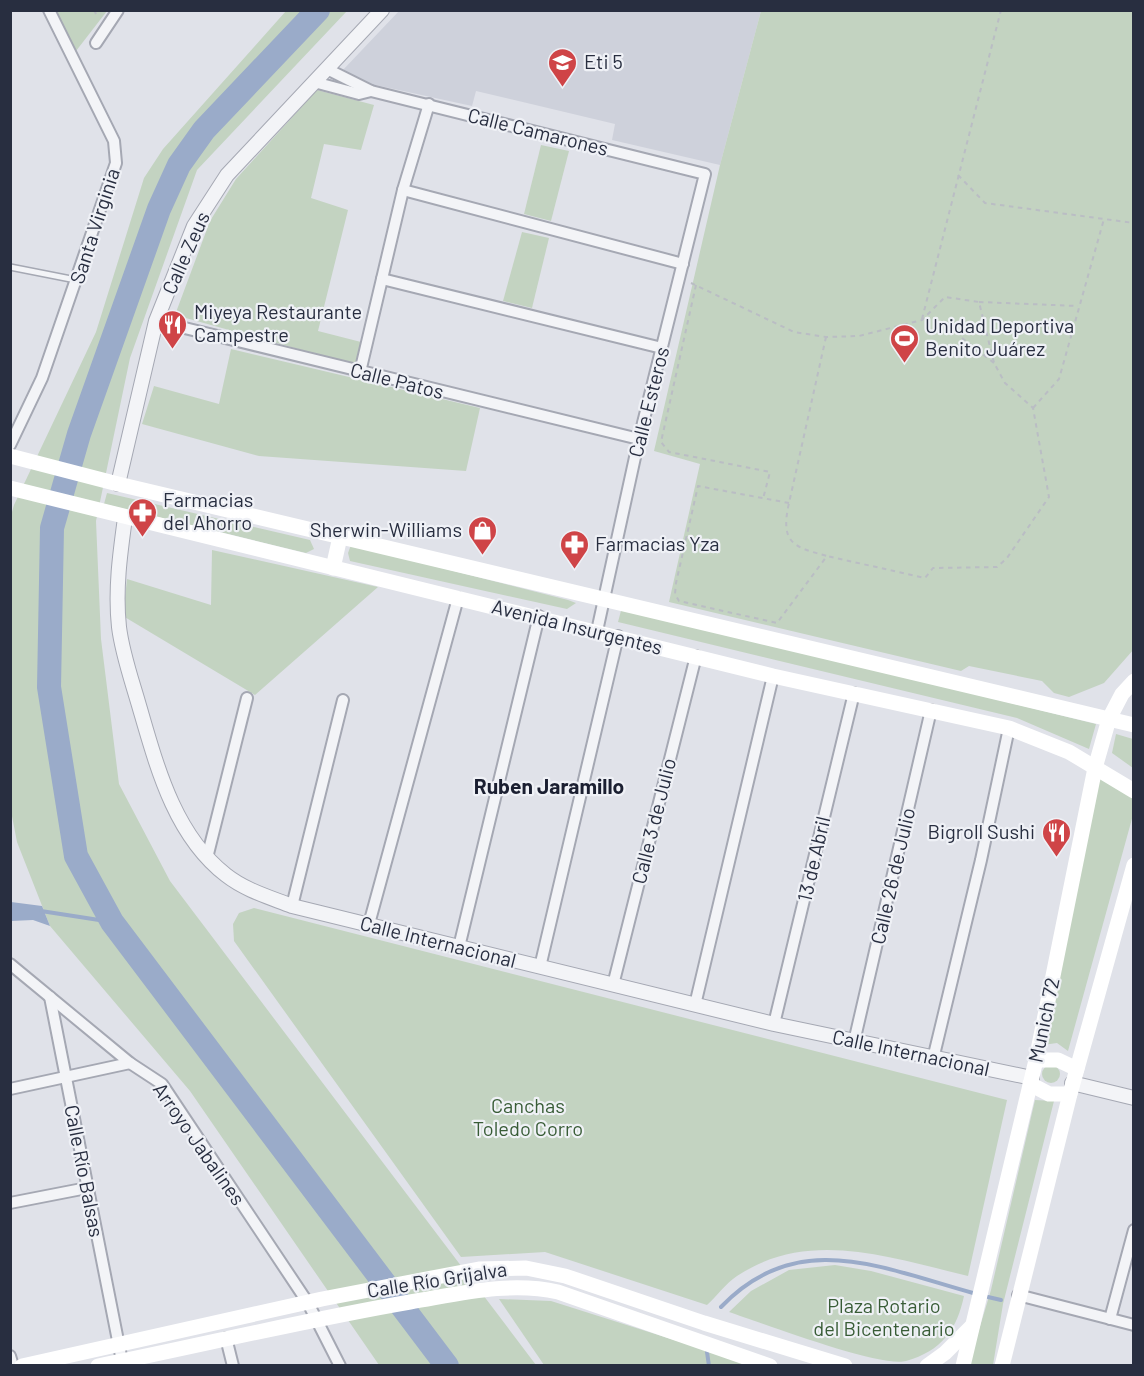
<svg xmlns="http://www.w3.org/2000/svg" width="1144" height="1376" font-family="Barlow,sans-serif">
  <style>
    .built { fill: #ced1db }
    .green { fill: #c3d3c1 }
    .water { fill: #9aabc9 }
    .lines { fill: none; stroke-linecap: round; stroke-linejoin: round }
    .stream { stroke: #9aabc9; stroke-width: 4 }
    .river { stroke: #9aabc9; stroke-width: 24 }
    .service-casing { stroke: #a5a8b3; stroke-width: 8 }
    .minor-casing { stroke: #a5a8b3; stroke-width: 14 }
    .tertiary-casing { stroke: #a5a8b3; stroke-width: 16 }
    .path { stroke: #babdc4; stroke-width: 2; stroke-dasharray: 4.5 4.5; stroke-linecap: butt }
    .service { stroke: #f3f4f7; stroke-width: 5 }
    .minor { stroke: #f3f4f7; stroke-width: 10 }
    .tertiary { stroke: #f3f4f7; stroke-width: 14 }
    .secondary { stroke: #fff; stroke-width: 15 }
    .labels { text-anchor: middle; stroke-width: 4.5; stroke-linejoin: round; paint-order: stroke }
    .poi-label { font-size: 20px; fill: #282e40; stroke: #eff1f6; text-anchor: start }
    .street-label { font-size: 20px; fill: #282e40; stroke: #eff1f6 }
    .park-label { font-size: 20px; fill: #385c36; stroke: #eff1f6 }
    .neighbourhood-label { font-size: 21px; font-weight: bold; fill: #1b1f31; stroke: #eff1f6 }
  </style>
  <rect width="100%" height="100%" fill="#e0e2e9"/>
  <path class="built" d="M 399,11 L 761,11 L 720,165 L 612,140 L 615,124 L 476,91 L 472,106 L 371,84 L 342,71 Z"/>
  <g class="green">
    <path d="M 54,11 L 107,11 L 76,51 Z"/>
    <path d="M 286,11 L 347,11 L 197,170 L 130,358 L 96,521 L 101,639 L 119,784 L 170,881 L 536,1365 L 379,1365 L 190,1091 L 50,926 L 17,842 L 11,811 L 10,519 L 14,505 L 96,332 L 144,178 L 163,149 Z"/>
    <path d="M 761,11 L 1133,11 L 1134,649 L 1104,683 L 1069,697 L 1054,693 L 1042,681 L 969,666 L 961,671 L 669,602 L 700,464 L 654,451 L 720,165 Z"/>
    <path d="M 317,90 L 374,105 L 361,150 L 324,144 L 311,198 L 348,210 L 318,331 L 361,342 L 356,365 L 175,315 L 210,221 L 236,179 Z"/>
    <path d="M 541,145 L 569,151 L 551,221 L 524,214 Z"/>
    <path d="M 522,232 L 549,238 L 532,308 L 503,301 Z"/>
    <path d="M 231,349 L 480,408 L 466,471 L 259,456 L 142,424 L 154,386 L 219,404 Z"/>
    <path d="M 107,493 L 310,540 L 314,549 L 306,553 L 104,504 Z"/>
    <path d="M 351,545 L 568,600 L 576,603 L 567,609 L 350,561 L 348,553 Z"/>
    <path d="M 212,550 L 378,587 L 255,695 L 123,616 L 127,579 L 211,605 Z"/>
    <path d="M 622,607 L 1096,724 L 1089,749 L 1017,718 L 618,622 Z"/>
    <path d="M 1116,734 L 1133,739 L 1133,768 L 1112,753 Z"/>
    <path d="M 1098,776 L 1133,796 L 1133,815 L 1068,1051 L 1057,1043 L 1043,1045 Z"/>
    <path d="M 254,908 L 1007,1100 L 968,1276 C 891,1258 809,1228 737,1276 C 726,1283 717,1296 707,1305 L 545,1252 L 461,1257 L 234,941 L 233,924 L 239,913 Z"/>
    <circle cx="1051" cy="1074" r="9"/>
    <path d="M 1035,1100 L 1054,1101 L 1003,1304 L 993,1365 L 968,1366 L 991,1290 Z"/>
    <path d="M 835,1265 L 871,1271 L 964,1296 C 957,1329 942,1351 906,1361 C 880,1368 762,1323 729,1312 L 751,1291 L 789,1270 Z"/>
    <path d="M 499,1299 L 551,1301 L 753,1365 L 544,1365 Z"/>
  </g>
  <path class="water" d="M 11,902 L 42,906 L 50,926 L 33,920 L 11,921 Z"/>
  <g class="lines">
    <g class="stream">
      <path d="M 41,911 L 112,922"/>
      <path d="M 988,1297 L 1001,1300"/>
      <path d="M 721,1307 C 797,1227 882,1268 973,1293"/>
      <path d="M 707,1352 L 709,1366"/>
    </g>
    <path class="river" d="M 318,10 L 204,130 L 179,165 L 159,209 L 79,434 L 52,528 L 49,687 L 76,856 L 112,922 L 447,1366"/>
    <defs>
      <path id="service" d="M 10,267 L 76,280"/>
      <g id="minor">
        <path d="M 96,43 L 118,10"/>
        <path d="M 327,69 L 371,91 L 705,174 L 639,439 L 597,631"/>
        <path d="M 314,82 L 359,94 L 371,91"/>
        <path d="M 403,190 L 683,264"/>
        <path d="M 382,279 L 662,348"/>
        <path d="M 156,321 L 639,439"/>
        <path d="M 360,372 L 403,190 L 429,104"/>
        <path d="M 10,445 L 42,378 L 116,163 L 114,141 L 49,10"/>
        <path d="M 207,858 L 247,698"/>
        <path d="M 292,906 L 343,700"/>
        <path d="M 369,924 L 458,598"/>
        <path d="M 459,947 L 539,616"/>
        <path d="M 10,964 L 130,1063 L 162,1084 L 308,1303 L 340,1366"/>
        <path d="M 540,967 L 618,636"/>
        <path d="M 613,985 L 696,656"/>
        <path d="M 50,997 L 123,1366"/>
        <path d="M 695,1005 L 773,676"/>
        <path d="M 774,1024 L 854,693"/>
        <path d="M 854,1042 L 931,710"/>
        <path d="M 933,1059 L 981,860 L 1009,728"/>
        <path d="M 10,1089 L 130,1063"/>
        <path d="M 10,1203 L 87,1188"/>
        <path d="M 1018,1295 L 1134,1325"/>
        <path d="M 1110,1319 L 1134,1230"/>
        <path d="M 226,1338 L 233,1366"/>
        <path d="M 10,1356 L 13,1366"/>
      </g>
      <g id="tertiary">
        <path d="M 118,484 L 156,321 L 194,226 L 227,175 L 382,10"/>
        <path d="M 125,518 C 120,554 115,590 119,627 C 122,652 131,678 138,702 C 156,763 173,834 226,875 C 245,890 269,897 292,906 L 774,1024 L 1032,1078"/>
        <path d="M 1072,1083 L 1134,1098"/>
      </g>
    </defs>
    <use href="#service" class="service-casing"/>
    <use href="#minor" class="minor-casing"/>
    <use href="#tertiary" class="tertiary-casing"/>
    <g class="path">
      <path d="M 94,10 L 98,18"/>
      <path d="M 958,175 L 985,203 L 1134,223"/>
      <path d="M 691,283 L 794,332 L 826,337 L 859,336 L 922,320 L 945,297 L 979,302 L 994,363 L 1005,383 L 1033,408 L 1049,497 L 1007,558 L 997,567 L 933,568 L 925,578 L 827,556"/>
      <path d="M 696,285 L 661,442 L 669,452 L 770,472 L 763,499"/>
      <path d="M 979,302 L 1078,306"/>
      <path d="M 922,319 L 1001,10"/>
      <path d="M 962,338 L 994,363"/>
      <path d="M 1033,408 L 1059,379 L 1104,219"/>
      <path d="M 789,503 L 698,486 L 676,583 L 675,594 L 679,601 L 777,623 L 827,556 C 793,547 780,543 789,503 L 826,337"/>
    </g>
    <use href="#service" class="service"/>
    <use href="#minor" class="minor"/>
    <use href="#tertiary" class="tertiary"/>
    <g class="secondary">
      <path d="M 10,456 L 118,484 L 1134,725"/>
      <path d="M 10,488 L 773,676 L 1009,728 L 1069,752 L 1134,791"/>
      <path d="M 333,568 L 340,537"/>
      <path d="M 1036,1060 L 1058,1060 L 1077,1069"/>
      <path d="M 1030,1084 L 1049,1094 L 1070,1094"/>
      <path d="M 22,1366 L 322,1299 L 479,1269 L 526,1268 L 565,1276 L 704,1323 L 845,1366"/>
      <path d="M 98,1366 C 202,1345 305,1320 410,1302 C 459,1294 509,1281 558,1292 L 770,1366"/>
      <path d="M 927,1366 L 945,1353 L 971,1327"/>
      <path d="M 963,1366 L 1036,1060 L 1095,768 L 1109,719 L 1122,694 L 1134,681"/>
      <path d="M 1002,1366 L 1070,1094 L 1134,865"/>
    </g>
  </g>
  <defs>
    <symbol id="school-pin" viewBox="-11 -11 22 30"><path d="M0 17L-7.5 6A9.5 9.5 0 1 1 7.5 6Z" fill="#cf4447" stroke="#eff1f6"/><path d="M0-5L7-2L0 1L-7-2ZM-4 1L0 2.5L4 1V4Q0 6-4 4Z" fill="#fff"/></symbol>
    <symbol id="restaurant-pin" viewBox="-11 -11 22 30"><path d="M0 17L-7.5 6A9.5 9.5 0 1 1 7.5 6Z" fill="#cf4447" stroke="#eff1f6"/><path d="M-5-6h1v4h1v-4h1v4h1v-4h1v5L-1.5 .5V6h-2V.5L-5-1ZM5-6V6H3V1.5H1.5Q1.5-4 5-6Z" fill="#fff"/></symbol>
    <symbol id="stadium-pin" viewBox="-11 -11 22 30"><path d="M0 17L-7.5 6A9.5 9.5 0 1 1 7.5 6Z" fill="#cf4447" stroke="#eff1f6"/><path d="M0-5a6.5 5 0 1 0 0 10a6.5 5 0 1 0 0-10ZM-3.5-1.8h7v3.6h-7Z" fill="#fff"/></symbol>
    <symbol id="pharmacy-pin" viewBox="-11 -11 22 30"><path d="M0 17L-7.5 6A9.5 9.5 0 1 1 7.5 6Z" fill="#cf4447" stroke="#eff1f6"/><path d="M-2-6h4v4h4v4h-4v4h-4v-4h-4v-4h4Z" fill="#fff"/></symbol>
    <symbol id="shop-pin" viewBox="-11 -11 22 30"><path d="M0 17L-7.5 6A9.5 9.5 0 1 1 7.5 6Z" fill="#cf4447" stroke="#eff1f6"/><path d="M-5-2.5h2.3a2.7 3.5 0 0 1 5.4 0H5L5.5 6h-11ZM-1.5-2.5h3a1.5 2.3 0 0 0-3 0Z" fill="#fff"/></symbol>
  </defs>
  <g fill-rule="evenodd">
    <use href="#school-pin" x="546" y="46" width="33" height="45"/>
    <use href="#restaurant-pin" x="156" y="308" width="33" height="45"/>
    <use href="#stadium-pin" x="888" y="322" width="33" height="45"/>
    <use href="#pharmacy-pin" x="126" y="496" width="33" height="45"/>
    <use href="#shop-pin" x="466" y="514" width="33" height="45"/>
    <use href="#pharmacy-pin" x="558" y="528" width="33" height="45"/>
    <use href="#restaurant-pin" x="1040" y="816" width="33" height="45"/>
  </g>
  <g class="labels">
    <g class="poi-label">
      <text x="584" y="69">Eti 5</text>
      <text x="194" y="319">Miyeya Restaurante<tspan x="194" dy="23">Campestre</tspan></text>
      <text x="925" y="333">Unidad Deportiva<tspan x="925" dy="23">Benito Juárez</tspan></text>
      <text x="163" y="507">Farmacias<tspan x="163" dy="23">del Ahorro</tspan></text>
      <text x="462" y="537" text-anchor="end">Sherwin-Williams</text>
      <text x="595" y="551">Farmacias Yza</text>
      <text x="1035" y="839" text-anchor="end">Bigroll Sushi</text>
    </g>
    <g class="street-label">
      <text transform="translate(538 132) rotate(14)" y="7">Calle Camarones</text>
      <text transform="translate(95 226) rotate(-72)" y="7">Santa Virginia</text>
      <text transform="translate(186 253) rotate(-66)" y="7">Calle Zeus</text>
      <text transform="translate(397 381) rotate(14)" y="7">Calle Patos</text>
      <text transform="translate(649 402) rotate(-76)" y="7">Calle Esteros</text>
      <text transform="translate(577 627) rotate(14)" y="7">Avenida Insurgentes</text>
      <text transform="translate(654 821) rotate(-76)" y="7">Calle 3 de Julio</text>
      <text transform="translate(814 859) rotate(-77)" y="7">13 de Abril</text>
      <text transform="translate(893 876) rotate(-77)" y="7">Calle 26 de Julio</text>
      <text transform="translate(438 942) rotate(14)" y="7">Calle Internacional</text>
      <text transform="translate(1044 1020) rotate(-78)" y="7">Munich 72</text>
      <text transform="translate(911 1053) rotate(12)" y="7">Calle Internacional</text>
      <text transform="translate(199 1144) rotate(55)" y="7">Arroyo Jabalines</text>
      <text transform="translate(84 1171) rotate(79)" y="7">Calle Río Balsas</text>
      <text transform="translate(437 1280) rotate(-9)" y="7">Calle Río Grijalva</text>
    </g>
    <g class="park-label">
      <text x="528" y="1113">Canchas<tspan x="528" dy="23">Toledo Corro</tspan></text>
      <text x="884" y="1313">Plaza Rotario<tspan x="884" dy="23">del Bicentenario</tspan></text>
    </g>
    <g class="neighbourhood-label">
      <text x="549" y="794">Ruben Jaramillo</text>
    </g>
  </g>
  <rect width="1144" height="1376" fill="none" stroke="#282e40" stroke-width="24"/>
</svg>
